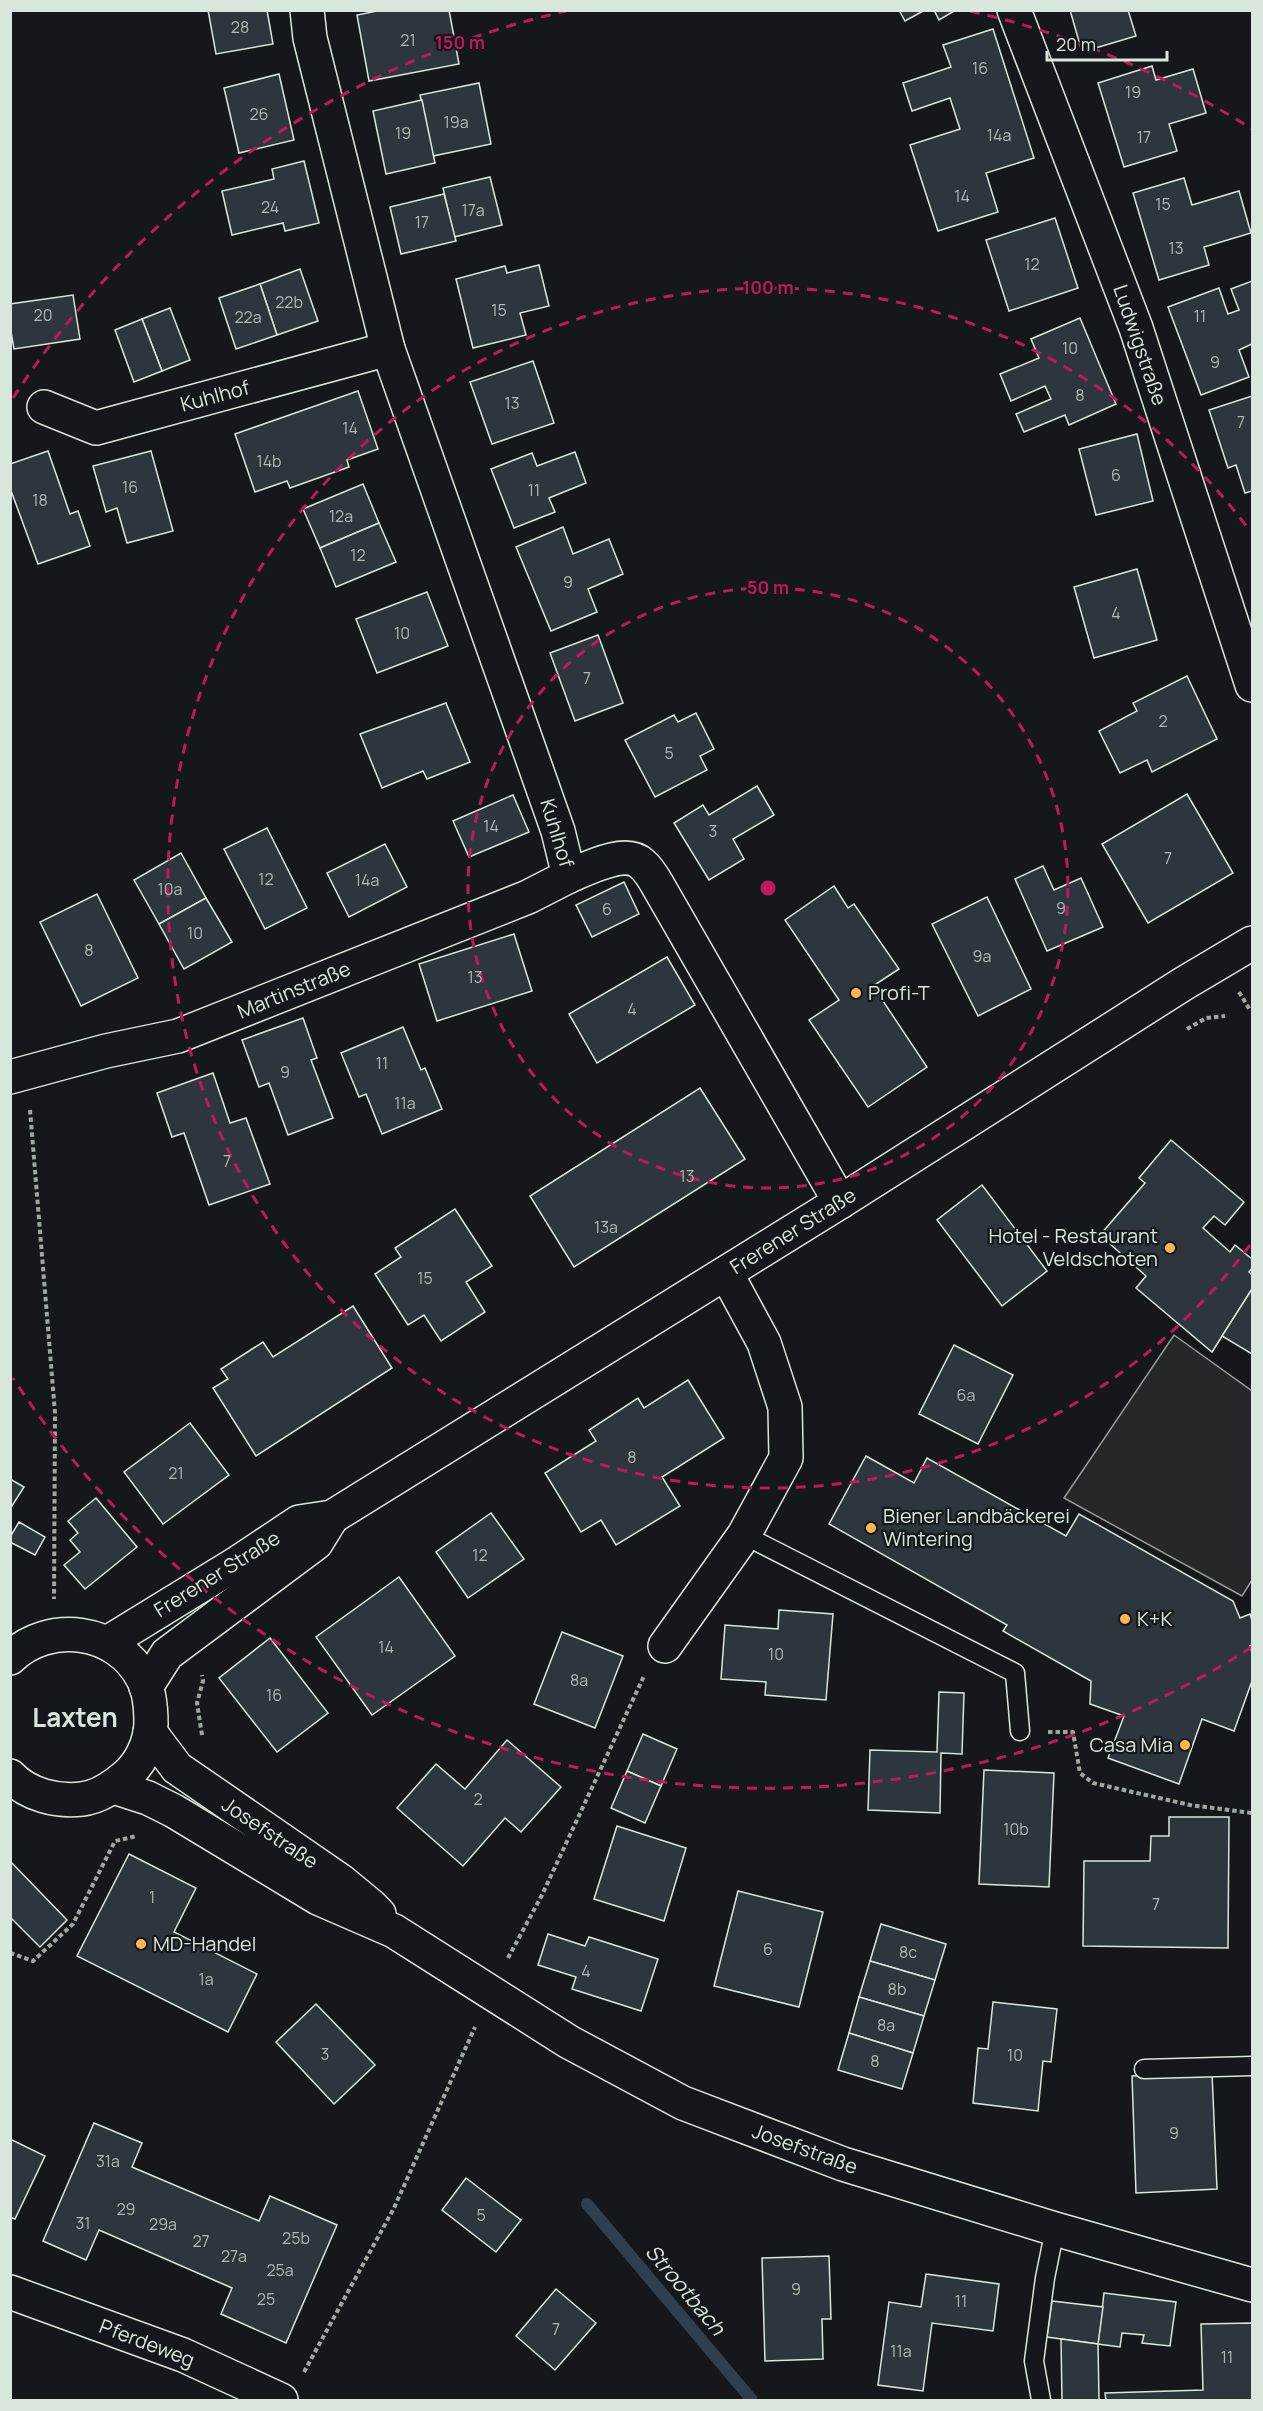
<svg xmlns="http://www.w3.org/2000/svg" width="1263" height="2411" font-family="Manrope,sans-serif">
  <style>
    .parking { fill: #24282b; stroke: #939e99; stroke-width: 1.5 }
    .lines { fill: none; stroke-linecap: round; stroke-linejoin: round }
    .stream { stroke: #2f3f4d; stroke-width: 12 }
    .building { fill: #2c363c; stroke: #d8e6dc; stroke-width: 1.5 }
    .lane-casing { stroke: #d8e6dc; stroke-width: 21 }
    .street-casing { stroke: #d8e6dc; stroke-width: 36 }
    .secondary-casing { stroke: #d8e6dc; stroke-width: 36 }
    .path { stroke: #9da8a2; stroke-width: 4; stroke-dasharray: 4.5 3; stroke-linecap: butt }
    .lane { stroke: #14181c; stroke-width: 18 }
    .street { stroke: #14181c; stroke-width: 33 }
    .secondary { stroke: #14181c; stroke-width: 33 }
    .ring { fill: none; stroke: #c2185b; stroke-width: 3; stroke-dasharray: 10 8 }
    .poi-dot { fill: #ffb74d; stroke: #14181c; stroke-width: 2 }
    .labels { text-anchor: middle; stroke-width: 4.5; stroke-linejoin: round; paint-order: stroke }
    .number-label { font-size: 16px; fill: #adbab4 }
    .street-label { font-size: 20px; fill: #d8e6dc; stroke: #14181c }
    .poi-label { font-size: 20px; fill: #d8e6dc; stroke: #14181c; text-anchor: start }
    .water-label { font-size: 21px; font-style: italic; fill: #d8e6dc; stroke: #14181c }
    .district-label { font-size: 26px; font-weight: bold; fill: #d8e6dc; stroke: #14181c }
    .centre { fill: #c2185b; stroke: #14181c; stroke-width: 3 }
    .ring-label { font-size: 18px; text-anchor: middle; font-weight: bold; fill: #c2185b; stroke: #14181c; stroke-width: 4.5; stroke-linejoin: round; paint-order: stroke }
  </style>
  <rect width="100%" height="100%" fill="#14181c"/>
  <path class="parking" d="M 1174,1335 L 1252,1391 L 1252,1580 L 1242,1596 L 1064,1498 Z"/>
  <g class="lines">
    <path class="stream" d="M 587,2204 L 752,2400"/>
  </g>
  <g class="building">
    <path d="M 208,10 L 267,10 L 273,44 L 216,54 Z"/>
    <path d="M 382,10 L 449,10 L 459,64 L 369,81 L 357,15 Z"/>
    <path d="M 899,10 L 925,10 L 905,21 Z"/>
    <path d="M 934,10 L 956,10 L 939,20 Z"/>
    <path d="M 1070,10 L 1128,10 L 1136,36 L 1082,52 Z"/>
    <path d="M 993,29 L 1034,158 L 986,173 L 998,212 L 938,231 L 910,145 L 960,129 L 950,98 L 912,111 L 903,83 L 951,67 L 943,45 Z"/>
    <path d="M 1152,66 L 1156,80 L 1193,69 L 1206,113 L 1169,124 L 1177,151 L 1124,167 L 1098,83 Z"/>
    <path d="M 279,74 L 294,140 L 239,153 L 224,88 Z"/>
    <path d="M 479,83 L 491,144 L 433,156 L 420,95 Z"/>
    <path d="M 422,100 L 435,163 L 386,174 L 373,111 Z"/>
    <path d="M 304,161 L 319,223 L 285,231 L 283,223 L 232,235 L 222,191 L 274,179 L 272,169 Z"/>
    <path d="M 490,177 L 502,225 L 454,237 L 443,188 Z"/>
    <path d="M 1184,178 L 1192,205 L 1239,191 L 1251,233 L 1204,247 L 1209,265 L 1159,280 L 1133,193 Z"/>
    <path d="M 444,194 L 456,241 L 401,254 L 390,207 Z"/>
    <path d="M 1055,218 L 1078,288 L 1009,311 L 986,240 Z"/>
    <path d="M 539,265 L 549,306 L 520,313 L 526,335 L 473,348 L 456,279 L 505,266 L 507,273 Z"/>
    <path d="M 300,269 L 318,321 L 277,335 L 260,284 Z"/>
    <path d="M 1252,281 L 1252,344 L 1239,350 L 1249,377 L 1201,395 L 1168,307 L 1219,288 L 1228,314 L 1239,310 L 1231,289 Z"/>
    <path d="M 260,284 L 277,335 L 236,349 L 219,298 Z"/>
    <path d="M 73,295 L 80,339 L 14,349 L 10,326 L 10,304 Z"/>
    <path d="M 170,308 L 190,360 L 162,371 L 142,319 Z"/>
    <path d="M 1080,318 L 1116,404 L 1069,425 L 1065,415 L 1024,432 L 1016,414 L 1051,399 L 1045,386 L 1011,401 L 1000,374 L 1039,358 L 1031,339 Z"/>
    <path d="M 142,319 L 162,371 L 134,382 L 115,330 Z"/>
    <path d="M 533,361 L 554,423 L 492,444 L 470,382 Z"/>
    <path d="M 358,391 L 378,449 L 347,460 L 349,467 L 290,488 L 287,481 L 255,492 L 235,434 Z"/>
    <path d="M 1252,396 L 1252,491 L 1245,493 L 1236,465 L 1228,468 L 1209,410 Z"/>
    <path d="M 1137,434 L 1153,501 L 1096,515 L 1079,449 Z"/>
    <path d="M 48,451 L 70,514 L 78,511 L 90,546 L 38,564 L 10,488 L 10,464 Z"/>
    <path d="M 151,451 L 173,531 L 127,543 L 117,508 L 106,512 L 93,466 Z"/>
    <path d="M 575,452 L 586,483 L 549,498 L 555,512 L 514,528 L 491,469 L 532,453 L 537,466 Z"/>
    <path d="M 363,484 L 379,523 L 320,548 L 303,509 Z"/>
    <path d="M 379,523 L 396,562 L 336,587 L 320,548 Z"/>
    <path d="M 563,527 L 573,554 L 609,539 L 623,574 L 588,589 L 597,612 L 551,631 L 516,547 Z"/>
    <path d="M 1137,569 L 1157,640 L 1094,658 L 1074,587 Z"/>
    <path d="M 427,592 L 448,646 L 377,673 L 356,619 Z"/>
    <path d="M 598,635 L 623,703 L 575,721 L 550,653 Z"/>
    <path d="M 1187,676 L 1217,739 L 1152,772 L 1147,760 L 1120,773 L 1099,731 L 1137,711 L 1133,703 Z"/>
    <path d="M 446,703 L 470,762 L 427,779 L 423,771 L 382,788 L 360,734 Z"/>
    <path d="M 696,713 L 714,749 L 700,756 L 707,770 L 655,797 L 625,740 L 674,715 L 678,722 Z"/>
    <path d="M 757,786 L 774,815 L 733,839 L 744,859 L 709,880 L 674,823 L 703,805 L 709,815 Z"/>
    <path d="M 1187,794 L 1233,873 L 1148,923 L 1102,844 Z"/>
    <path d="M 513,795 L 529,832 L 469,857 L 453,821 Z"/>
    <path d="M 267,828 L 307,908 L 265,929 L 224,849 Z"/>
    <path d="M 385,844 L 407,887 L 349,917 L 327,873 Z"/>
    <path d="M 181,853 L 206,898 L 159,924 L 134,880 Z"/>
    <path d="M 1043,866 L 1054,890 L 1081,878 L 1103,927 L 1047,951 L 1015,879 Z"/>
    <path d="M 624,882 L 639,914 L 592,937 L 576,905 Z"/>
    <path d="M 834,886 L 848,908 L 854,904 L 899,969 L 873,986 L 927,1067 L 868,1107 L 809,1020 L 839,1000 L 785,920 Z"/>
    <path d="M 97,894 L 138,978 L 81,1006 L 40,922 Z"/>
    <path d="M 987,897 L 1031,989 L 978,1016 L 932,924 Z"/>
    <path d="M 206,898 L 232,942 L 184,969 L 159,924 Z"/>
    <path d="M 514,934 L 532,991 L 437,1021 L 419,964 Z"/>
    <path d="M 667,957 L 695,1005 L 597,1063 L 569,1014 Z"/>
    <path d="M 303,1018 L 317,1058 L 311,1060 L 333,1118 L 288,1135 L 269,1083 L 259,1087 L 242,1040 Z"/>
    <path d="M 403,1027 L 421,1070 L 425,1068 L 442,1109 L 382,1134 L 366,1094 L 359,1097 L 341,1053 Z"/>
    <path d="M 213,1073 L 230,1123 L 246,1118 L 270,1184 L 209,1205 L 184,1133 L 172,1137 L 157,1093 Z"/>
    <path d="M 700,1088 L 745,1159 L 574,1267 L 530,1196 Z"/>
    <path d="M 1171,1140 L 1244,1202 L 1225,1225 L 1214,1216 L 1203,1228 L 1230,1252 L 1235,1245 L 1252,1259 L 1252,1268 L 1249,1272 L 1252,1275 L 1252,1289 L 1212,1352 L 1136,1288 L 1146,1276 L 1100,1235 L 1145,1183 L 1139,1178 Z"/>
    <path d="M 982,1185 L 1047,1271 L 1002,1306 L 937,1220 Z"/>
    <path d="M 455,1209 L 492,1266 L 466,1282 L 485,1312 L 441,1341 L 424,1315 L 408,1325 L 375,1274 L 401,1257 L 395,1248 Z"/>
    <path d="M 1252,1289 L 1252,1354 L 1222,1336 Z"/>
    <path d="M 353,1306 L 392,1368 L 256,1456 L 213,1388 L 228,1379 L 221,1369 L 263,1342 L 273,1357 Z"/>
    <path d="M 954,1345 L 1013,1375 L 978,1444 L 919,1414 Z"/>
    <path d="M 688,1380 L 724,1438 L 662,1477 L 680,1506 L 616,1545 L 601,1520 L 581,1532 L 545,1473 L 596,1441 L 589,1430 L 638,1398 L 644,1408 Z"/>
    <path d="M 190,1423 L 229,1475 L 163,1524 L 124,1472 Z"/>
    <path d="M 866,1456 L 914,1483 L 927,1458 L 1066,1536 L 1079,1514 L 1233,1601 L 1240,1618 L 1250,1614 L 1252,1621 L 1252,1645 L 1250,1646 L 1252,1652 L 1252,1681 L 1234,1731 L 1202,1719 L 1179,1784 L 1108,1758 L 1124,1716 L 1090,1704 L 1091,1681 L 1003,1631 L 1007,1625 L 829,1524 Z"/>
    <path d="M 10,1479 L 24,1487 L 10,1509 Z"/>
    <path d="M 96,1498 L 137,1547 L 85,1589 L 64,1565 L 80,1552 L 70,1540 L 78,1533 L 68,1521 Z"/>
    <path d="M 491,1513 L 524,1559 L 468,1598 L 436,1552 Z"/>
    <path d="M 19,1522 L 45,1537 L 35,1555 L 10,1542 L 10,1537 Z"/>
    <path d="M 399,1577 L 455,1656 L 372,1715 L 316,1637 Z"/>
    <path d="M 779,1610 L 833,1614 L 826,1700 L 765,1695 L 766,1682 L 721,1679 L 725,1625 L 778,1629 Z"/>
    <path d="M 562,1632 L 623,1656 L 595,1728 L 534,1704 Z"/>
    <path d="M 270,1638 L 328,1713 L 277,1752 L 219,1678 Z"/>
    <path d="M 939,1692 L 964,1693 L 962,1754 L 941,1753 L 940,1813 L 868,1810 L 870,1750 L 937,1752 Z"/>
    <path d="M 643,1734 L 677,1749 L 661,1786 L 627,1771 Z"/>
    <path d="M 507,1740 L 561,1787 L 521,1832 L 505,1818 L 463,1866 L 397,1808 L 436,1764 L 465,1789 Z"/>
    <path d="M 984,1770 L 1054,1773 L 1049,1887 L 979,1884 Z"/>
    <path d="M 627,1771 L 661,1786 L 645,1823 L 611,1808 Z"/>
    <path d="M 1169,1817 L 1229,1817 L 1228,1948 L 1083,1946 L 1084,1861 L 1150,1861 L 1151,1836 L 1169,1836 Z"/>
    <path d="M 617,1826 L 686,1848 L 664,1921 L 594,1899 Z"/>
    <path d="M 129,1854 L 196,1888 L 174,1932 L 257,1974 L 228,2032 L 77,1956 Z"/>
    <path d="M 10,1861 L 67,1920 L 40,1947 L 10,1917 Z"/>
    <path d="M 738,1891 L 823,1912 L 799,2007 L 714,1986 Z"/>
    <path d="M 881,1924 L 946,1944 L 935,1980 L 870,1961 Z"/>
    <path d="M 548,1934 L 585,1946 L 589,1937 L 658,1959 L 641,2011 L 572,1989 L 576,1977 L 538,1965 Z"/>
    <path d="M 870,1961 L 935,1980 L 924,2016 L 859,1997 Z"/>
    <path d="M 859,1997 L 924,2016 L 913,2053 L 849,2033 Z"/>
    <path d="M 993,2002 L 1057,2009 L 1051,2062 L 1043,2061 L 1038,2111 L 973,2103 L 978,2048 L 988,2049 Z"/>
    <path d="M 316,2004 L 375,2065 L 334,2104 L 276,2042 Z"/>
    <path d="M 849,2033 L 913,2053 L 902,2089 L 838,2070 Z"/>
    <path d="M 1212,2073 L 1217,2189 L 1136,2193 L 1132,2076 Z"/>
    <path d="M 94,2123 L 142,2143 L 132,2167 L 259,2221 L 270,2196 L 337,2225 L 286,2343 L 221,2314 L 232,2288 L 99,2230 L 86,2260 L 43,2241 Z"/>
    <path d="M 10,2139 L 45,2156 L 15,2219 L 10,2217 Z"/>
    <path d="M 466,2178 L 521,2220 L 496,2252 L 442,2210 Z"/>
    <path d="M 829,2256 L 831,2319 L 822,2319 L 823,2359 L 765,2361 L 762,2258 Z"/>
    <path d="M 926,2274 L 999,2284 L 993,2331 L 932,2323 L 923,2391 L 878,2385 L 889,2302 L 921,2307 Z"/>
    <path d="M 556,2289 L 596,2323 L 555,2370 L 516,2336 Z"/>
    <path d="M 1104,2293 L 1176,2302 L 1170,2346 L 1142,2343 L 1144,2335 L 1122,2333 L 1120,2347 L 1098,2344 Z"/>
    <path d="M 1052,2301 L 1103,2307 L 1098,2344 L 1047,2337 Z"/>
    <path d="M 1252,2323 L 1252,2400 L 1106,2400 L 1105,2393 L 1203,2390 L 1201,2324 Z"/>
    <path d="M 1061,2339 L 1098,2344 L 1099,2400 L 1062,2400 Z"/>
  </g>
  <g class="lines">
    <defs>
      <g id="lane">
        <path d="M 744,1535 L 1015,1673 L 1020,1731"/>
        <path d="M 1144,2069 L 1252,2066"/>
        <path d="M 1041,2400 L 1034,2361 L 1045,2278 L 1055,2229"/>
      </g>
      <g id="street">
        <path d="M 307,10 L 310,38 L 388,349 L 558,831 L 569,876 C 586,869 626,848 642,864 C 648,869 653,877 657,884 L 840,1202"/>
        <path d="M 1014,10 L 1136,328 L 1252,685"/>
        <path d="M 44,407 L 96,428 L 388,349"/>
        <path d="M 10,1077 L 106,1051 L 178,1036 L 528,897 L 569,876"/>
        <path d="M 665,1646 L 744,1535 L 786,1458 L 785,1407 L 764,1343 L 726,1273"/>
        <path d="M 10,2292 L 183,2355 L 281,2400"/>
      </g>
      <g id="secondary">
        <path d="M 107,1643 L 239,1562 L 299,1522 L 332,1517 L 840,1202 L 1183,984 L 1252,943"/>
        <path d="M 10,1658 C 49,1620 118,1629 143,1679 C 150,1692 151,1709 151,1724 C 150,1743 141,1763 126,1776 C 113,1787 99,1797 82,1799 C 57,1802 28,1795 10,1776"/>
        <path d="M 146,1687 L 167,1654 L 316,1543 L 332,1517"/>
        <path d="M 150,1732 L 177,1768 L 341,1881 L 370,1905 L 379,1914"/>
        <path d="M 114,1787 L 148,1798 L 174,1811 L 318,1898 L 394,1931 L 569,2042 L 683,2103 L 843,2164 L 1055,2229 L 1252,2285"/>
      </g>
    </defs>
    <use href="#lane" class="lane-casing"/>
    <use href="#street" class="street-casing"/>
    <use href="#secondary" class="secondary-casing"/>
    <g class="path">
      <path d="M 1239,992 L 1250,1010"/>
      <path d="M 1187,1029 L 1206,1018 L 1225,1016"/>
      <path d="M 30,1110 L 55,1413 L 54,1599"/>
      <path d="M 1048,1732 L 1073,1732 L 1080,1773 L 1093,1783 L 1190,1805 L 1252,1813"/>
      <path d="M 202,1735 L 197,1703 L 203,1681 L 202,1675"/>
      <path d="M 10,1953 L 33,1961 L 73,1924 L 115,1841 L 137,1836"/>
      <path d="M 508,1958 L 542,1895 L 644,1676"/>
      <path d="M 304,2372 L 394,2208 L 475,2027"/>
    </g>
    <use href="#lane" class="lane"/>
    <use href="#street" class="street"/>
    <use href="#secondary" class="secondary"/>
  </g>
  <g class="ring">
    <circle cx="768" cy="888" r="300"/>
    <path d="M1250 1245A600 600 0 1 1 1250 531"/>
    <path d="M1252 1647A900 900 0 0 1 13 1378M13 398A900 900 0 0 1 566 11M970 11A900 900 0 0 1 1252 129"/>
  </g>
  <g class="poi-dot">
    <circle cx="856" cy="993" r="6"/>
    <circle cx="1170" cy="1248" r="6"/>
    <circle cx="871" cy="1528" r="6"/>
    <circle cx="1125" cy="1619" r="6"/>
    <circle cx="1185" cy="1745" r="6"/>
    <circle cx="141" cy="1944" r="6"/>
  </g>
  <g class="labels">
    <g class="number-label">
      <text x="240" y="33">28</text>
      <text x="408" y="46">21</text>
      <text x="980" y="74">16</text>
      <text x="1133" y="98">19</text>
      <text x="259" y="120">26</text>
      <text x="456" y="128">19a</text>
      <text x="403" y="139">19</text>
      <text x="999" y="141">14a</text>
      <text x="1144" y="143">17</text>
      <text x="962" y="202">14</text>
      <text x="1163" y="210">15</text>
      <text x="270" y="213">24</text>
      <text x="473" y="216">17a</text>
      <text x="422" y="228">17</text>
      <text x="1176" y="254">13</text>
      <text x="1032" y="270">12</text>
      <text x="289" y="308">22b</text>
      <text x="499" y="316">15</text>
      <text x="43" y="321">20</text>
      <text x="1200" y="322">11</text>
      <text x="248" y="323">22a</text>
      <text x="1070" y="354">10</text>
      <text x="1215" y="368">9</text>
      <text x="1080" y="401">8</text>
      <text x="512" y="409">13</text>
      <text x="1241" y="428">7</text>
      <text x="350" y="434">14</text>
      <text x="269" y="467">14b</text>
      <text x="1116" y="481">6</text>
      <text x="130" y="493">16</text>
      <text x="534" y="496">11</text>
      <text x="40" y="506">18</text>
      <text x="341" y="522">12a</text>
      <text x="358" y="561">12</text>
      <text x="568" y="588">9</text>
      <text x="1116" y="619">4</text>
      <text x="402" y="639">10</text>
      <text x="587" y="684">7</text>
      <text x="1163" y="727">2</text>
      <text x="669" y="759">5</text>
      <text x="491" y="832">14</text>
      <text x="713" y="837">3</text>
      <text x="1168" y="864">7</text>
      <text x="266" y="885">12</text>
      <text x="367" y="886">14a</text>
      <text x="170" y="895">10a</text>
      <text x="1061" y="914">9</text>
      <text x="607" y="915">6</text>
      <text x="195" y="939">10</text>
      <text x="89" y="956">8</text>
      <text x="982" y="962">9a</text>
      <text x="475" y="983">13</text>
      <text x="632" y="1015">4</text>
      <text x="382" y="1069">11</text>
      <text x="285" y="1078">9</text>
      <text x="405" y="1109">11a</text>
      <text x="227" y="1167">7</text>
      <text x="687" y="1182">13</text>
      <text x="606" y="1233">13a</text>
      <text x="425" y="1284">15</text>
      <text x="966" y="1401">6a</text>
      <text x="632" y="1463">8</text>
      <text x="176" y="1479">21</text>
      <text x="480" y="1561">12</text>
      <text x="386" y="1653">14</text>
      <text x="776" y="1660">10</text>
      <text x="579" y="1686">8a</text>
      <text x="274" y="1701">16</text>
      <text x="478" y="1805">2</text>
      <text x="1016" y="1835">10b</text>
      <text x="152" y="1903">1</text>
      <text x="1156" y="1910">7</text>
      <text x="768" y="1955">6</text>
      <text x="908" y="1958">8c</text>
      <text x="586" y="1977">4</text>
      <text x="206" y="1985">1a</text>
      <text x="897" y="1995">8b</text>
      <text x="886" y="2031">8a</text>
      <text x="325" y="2060">3</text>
      <text x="1015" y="2061">10</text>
      <text x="875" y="2067">8</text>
      <text x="1174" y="2139">9</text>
      <text x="108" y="2167">31a</text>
      <text x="126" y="2215">29</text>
      <text x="481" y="2221">5</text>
      <text x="83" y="2229">31</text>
      <text x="163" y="2230">29a</text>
      <text x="296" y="2244">25b</text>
      <text x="201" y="2247">27</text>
      <text x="234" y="2262">27a</text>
      <text x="280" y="2276">25a</text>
      <text x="796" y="2295">9</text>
      <text x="266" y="2305">25</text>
      <text x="961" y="2307">11</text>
      <text x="556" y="2335">7</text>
      <text x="901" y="2357">11a</text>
      <text x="1227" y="2363">11</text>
    </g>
    <g class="street-label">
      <text transform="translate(1140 345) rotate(71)" y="7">Ludwigstraße</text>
      <text transform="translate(215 396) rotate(-15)" y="7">Kuhlhof</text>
      <text transform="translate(557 833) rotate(73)" y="7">Kuhlhof</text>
      <text transform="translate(294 990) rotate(-22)" y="7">Martinstraße</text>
      <text transform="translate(793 1231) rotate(-32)" y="7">Frerener Straße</text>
      <text transform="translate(217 1574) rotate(-32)" y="7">Frerener Straße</text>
      <text transform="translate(270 1833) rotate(34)" y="7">Josefstraße</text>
      <text transform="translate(805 2149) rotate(20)" y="7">Josefstraße</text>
      <text transform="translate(147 2343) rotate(21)" y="7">Pferdeweg</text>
    </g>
    <g class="poi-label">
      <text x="868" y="1000">Profi-T</text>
      <text x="1158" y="1243" text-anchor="end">Hotel - Restaurant<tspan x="1158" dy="23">Veldschoten</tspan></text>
      <text x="883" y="1523">Biener Landbäckerei<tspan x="883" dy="23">Wintering</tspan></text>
      <text x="1137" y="1626">K+K</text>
      <text x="1173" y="1752" text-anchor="end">Casa Mia</text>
      <text x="153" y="1951">MD-Handel</text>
    </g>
    <g class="water-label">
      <text transform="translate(685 2290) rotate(50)" y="7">Strootbach</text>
    </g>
    <g class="district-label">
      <text x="75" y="1727">Laxten</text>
    </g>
  </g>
  <circle cx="768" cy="888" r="9" class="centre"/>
  <g class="ring-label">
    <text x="460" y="49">150 m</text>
    <text x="768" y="294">100 m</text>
    <text x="768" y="594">50 m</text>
  </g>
  <rect width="1263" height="2411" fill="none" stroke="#d8e6dc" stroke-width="24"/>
  <path d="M1047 51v9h120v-9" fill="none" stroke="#d8e6dc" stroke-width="3"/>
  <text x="1056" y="51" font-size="18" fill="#d8e6dc" stroke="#14181c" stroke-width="4.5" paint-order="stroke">20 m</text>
</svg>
